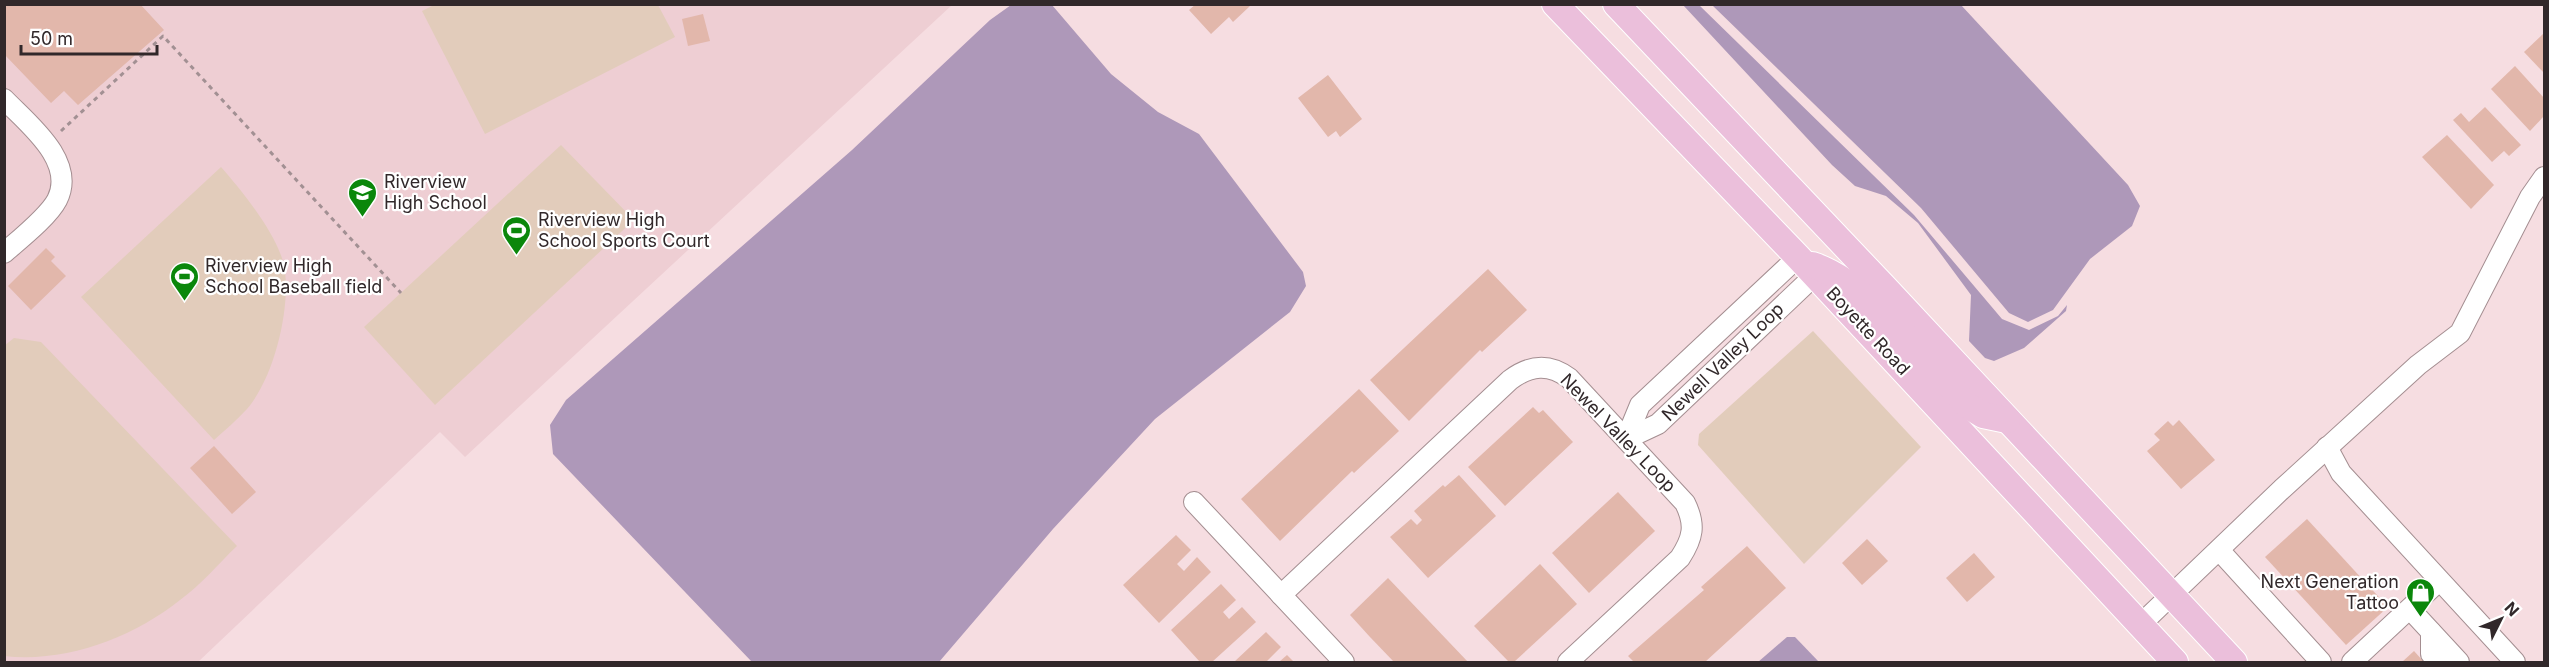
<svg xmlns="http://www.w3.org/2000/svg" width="2549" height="667" font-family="Inter,sans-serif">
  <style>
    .built { fill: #eeced3 }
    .green { fill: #e2ccbb }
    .water { fill: #ae98b9 }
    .building { fill: #e2b7ab }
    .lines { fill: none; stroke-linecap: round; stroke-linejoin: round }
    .minor-casing { stroke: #a48e91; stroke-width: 22 }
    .major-casing { stroke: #fff; stroke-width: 28 }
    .path { stroke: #a29093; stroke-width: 3; stroke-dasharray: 4.5 4.5; stroke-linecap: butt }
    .minor { stroke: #fff; stroke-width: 20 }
    .major { stroke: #ebbfdb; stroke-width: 26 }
    .labels { text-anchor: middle; stroke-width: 4.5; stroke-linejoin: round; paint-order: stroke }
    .poi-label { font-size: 18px; fill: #31282a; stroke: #fff; text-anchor: start }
    .street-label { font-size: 18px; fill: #31282a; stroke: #fff }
  </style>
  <rect width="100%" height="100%" fill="#f6dde1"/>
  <path class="built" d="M 4,5 L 952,5 L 465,457 L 440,432 L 198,662 L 5,662 Z"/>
  <g class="green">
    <path d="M 436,4 L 658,5 L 675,37 L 485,134 L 422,11 Z"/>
    <path d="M 561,145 L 634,220 L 435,405 L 364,327 Z"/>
    <path d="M 221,167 C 242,191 281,238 285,271 C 290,311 274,378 247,409 C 237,420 225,430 214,440 L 81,297 Z"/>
    <path d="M 1813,331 L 1921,447 L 1804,564 L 1698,445 L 1699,434 Z"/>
    <path d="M 14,338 L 41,342 L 237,546 C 218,564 201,585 180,600 C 132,638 66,663 4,656 L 4,346 Z"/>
  </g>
  <g class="water">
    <path d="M 1011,5 L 1052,5 L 1111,74 L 1158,112 L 1199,134 L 1303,272 L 1306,286 L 1290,312 L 1155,419 L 1053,529 L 939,662 L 752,662 L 553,454 L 550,425 L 566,400 L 852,150 L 990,20 Z"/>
    <path d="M 1683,5 L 1699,5 L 1914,215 L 2002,319 L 2029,330 L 2058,316 L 2067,305 L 2066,311 L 2024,348 L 1994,361 L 1985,358 L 1969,341 L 1971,295 L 1918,223 L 1886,196 L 1855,186 L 1832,165 Z"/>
    <path d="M 1712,5 L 1961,5 L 2128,185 L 2140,206 L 2132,226 L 2090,259 L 2053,310 L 2028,322 L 2009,313 L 1921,208 Z"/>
    <path d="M 1787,637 L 1795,637 L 1819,662 L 1758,662 Z"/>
  </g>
  <g class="building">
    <path d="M 4,4 L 140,4 L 164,30 L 78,105 L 64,91 L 51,103 L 4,54 Z"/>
    <path d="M 1196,4 L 1249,4 L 1250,6 L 1233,22 L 1229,17 L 1211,34 L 1189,10 Z"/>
    <path d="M 703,14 L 710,41 L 688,46 L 682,19 Z"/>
    <path d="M 2544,33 L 2544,73 L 2524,52 Z"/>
    <path d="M 2515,66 L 2544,98 L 2544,116 L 2530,131 L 2491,89 Z"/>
    <path d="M 1328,75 L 1362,119 L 1340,137 L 1336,131 L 1328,137 L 1298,98 Z"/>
    <path d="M 2485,107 L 2521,145 L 2509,156 L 2504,151 L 2492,162 L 2453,120 L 2461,113 L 2469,122 Z"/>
    <path d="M 2447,135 L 2494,185 L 2471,209 L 2422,157 Z"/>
    <path d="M 46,248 L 55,257 L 51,261 L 66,276 L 31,310 L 8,286 Z"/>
    <path d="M 1488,269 L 1527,310 L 1482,352 L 1480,350 L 1409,421 L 1370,380 Z"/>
    <path d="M 1359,389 L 1399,431 L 1354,473 L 1352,471 L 1280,541 L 1241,499 Z"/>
    <path d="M 1533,407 L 1539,413 L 1543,410 L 1573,442 L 1505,506 L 1468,467 Z"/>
    <path d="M 2179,420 L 2215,460 L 2181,489 L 2147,451 L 2160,440 L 2154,434 L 2168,421 L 2173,426 Z"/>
    <path d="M 214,446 L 256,492 L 232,514 L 190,468 Z"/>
    <path d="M 1459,475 L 1496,516 L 1428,578 L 1390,537 L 1411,519 L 1417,525 L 1422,520 L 1414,511 L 1443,485 L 1445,487 Z"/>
    <path d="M 1618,492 L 1655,531 L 1589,593 L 1552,553 Z"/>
    <path d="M 2307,519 L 2388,607 L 2346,645 L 2265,557 Z"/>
    <path d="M 1176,535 L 1191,550 L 1177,564 L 1184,571 L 1197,557 L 1211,572 L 1159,623 L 1123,585 Z"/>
    <path d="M 1867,539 L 1888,561 L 1862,585 L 1842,563 Z"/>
    <path d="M 1747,546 L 1786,588 L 1705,662 L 1634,662 L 1628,656 L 1704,590 L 1701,587 Z"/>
    <path d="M 1974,553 L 1995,577 L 1967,602 L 1946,578 Z"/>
    <path d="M 1540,564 L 1577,604 L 1514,662 L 1509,662 L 1474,626 Z"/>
    <path d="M 1388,578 L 1468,662 L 1394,662 L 1370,637 L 1350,615 Z"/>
    <path d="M 1221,584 L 1236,600 L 1223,612 L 1229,619 L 1242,607 L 1256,622 L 1212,662 L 1200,662 L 1171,630 Z"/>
    <path d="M 1266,632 L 1281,647 L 1267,661 L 1269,662 L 1234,662 Z"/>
    <path d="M 2414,651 L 2424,662 L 2402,662 Z"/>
    <path d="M 1287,655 L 1294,662 L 1279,662 Z"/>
  </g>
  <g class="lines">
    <defs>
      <g id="minor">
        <path d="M 4,99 C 27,123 77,161 57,200 C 48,217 20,239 4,253"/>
        <path d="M 1626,439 L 1640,405 L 1798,257"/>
        <path d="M 1626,439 L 1658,424 L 1815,275"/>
        <path d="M 2327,447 L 2341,473 L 2515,662"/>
        <path d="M 1194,502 L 1344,662"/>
        <path d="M 2219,550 L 2321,662"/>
        <path d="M 1281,595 L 1510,380 C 1530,365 1549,363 1569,378 L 1685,503 C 1696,525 1693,538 1680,558 L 1568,662"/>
        <path d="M 2410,609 L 2459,662"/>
        <path d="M 2141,624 L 2282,489 L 2418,365 L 2460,333 L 2530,197 L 2544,177"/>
        <path d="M 2431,632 L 2431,654 L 2439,662"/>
        <path d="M 2352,662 L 2439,581"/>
      </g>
      <g id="major">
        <path d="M 1555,4 L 1798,257 L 2175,662"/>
        <path d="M 1616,4 L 1885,288 L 2234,662"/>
        <path d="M 1812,265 C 1867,282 1928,362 1967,405 L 1983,415 L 2007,420"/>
      </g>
    </defs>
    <use href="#minor" class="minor-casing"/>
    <use href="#major" class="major-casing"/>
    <path class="path" d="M 61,131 L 163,36 L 401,293"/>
    <use href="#minor" class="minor"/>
    <use href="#major" class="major"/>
  </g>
  <defs>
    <symbol id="school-pin" viewBox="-11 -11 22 30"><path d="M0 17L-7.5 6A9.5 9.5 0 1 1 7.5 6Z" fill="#0b870b" stroke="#fff"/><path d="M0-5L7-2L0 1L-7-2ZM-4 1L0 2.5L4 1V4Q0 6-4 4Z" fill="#fff"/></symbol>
    <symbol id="stadium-pin" viewBox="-11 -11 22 30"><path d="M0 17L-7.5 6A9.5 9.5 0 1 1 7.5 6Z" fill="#0b870b" stroke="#fff"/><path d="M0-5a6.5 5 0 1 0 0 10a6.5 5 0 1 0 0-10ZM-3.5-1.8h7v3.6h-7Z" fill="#fff"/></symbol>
    <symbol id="shop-pin" viewBox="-11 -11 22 30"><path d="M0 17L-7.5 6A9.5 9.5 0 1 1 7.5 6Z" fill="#0b870b" stroke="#fff"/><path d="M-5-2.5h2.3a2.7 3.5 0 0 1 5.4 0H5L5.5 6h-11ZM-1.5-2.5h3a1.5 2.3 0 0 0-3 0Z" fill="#fff"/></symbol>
  </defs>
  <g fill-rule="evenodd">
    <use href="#school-pin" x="346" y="176" width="33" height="45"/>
    <use href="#stadium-pin" x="500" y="214" width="33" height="45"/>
    <use href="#stadium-pin" x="168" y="260" width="33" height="45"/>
    <use href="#shop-pin" x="2404" y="576" width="33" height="45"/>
  </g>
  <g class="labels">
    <g class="poi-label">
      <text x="384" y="188">Riverview<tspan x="384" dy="21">High School</tspan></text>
      <text x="538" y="226">Riverview High<tspan x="538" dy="21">School Sports Court</tspan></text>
      <text x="205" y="272">Riverview High<tspan x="205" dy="21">School Baseball field</tspan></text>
      <text x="2399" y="588" text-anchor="end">Next Generation<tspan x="2399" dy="21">Tattoo</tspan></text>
    </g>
    <g class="street-label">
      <text transform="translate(1868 331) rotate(47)" y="6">Boyette Road</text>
      <text transform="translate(1723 362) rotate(-44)" y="6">Newell Valley Loop</text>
      <text transform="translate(1618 433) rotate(46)" y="6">Newel Valley Loop</text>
    </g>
  </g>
  <rect width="2549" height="667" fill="none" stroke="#31282a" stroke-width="12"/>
  <g transform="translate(2501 619) rotate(47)" stroke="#ffffff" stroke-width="4.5" paint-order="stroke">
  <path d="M0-4.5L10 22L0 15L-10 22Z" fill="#31282a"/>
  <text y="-9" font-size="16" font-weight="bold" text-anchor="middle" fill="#31282a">N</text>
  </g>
  <path d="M21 45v9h136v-9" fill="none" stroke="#31282a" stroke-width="3"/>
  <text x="30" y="45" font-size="18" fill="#31282a" stroke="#ffffff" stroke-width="4.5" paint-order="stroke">50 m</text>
</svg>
